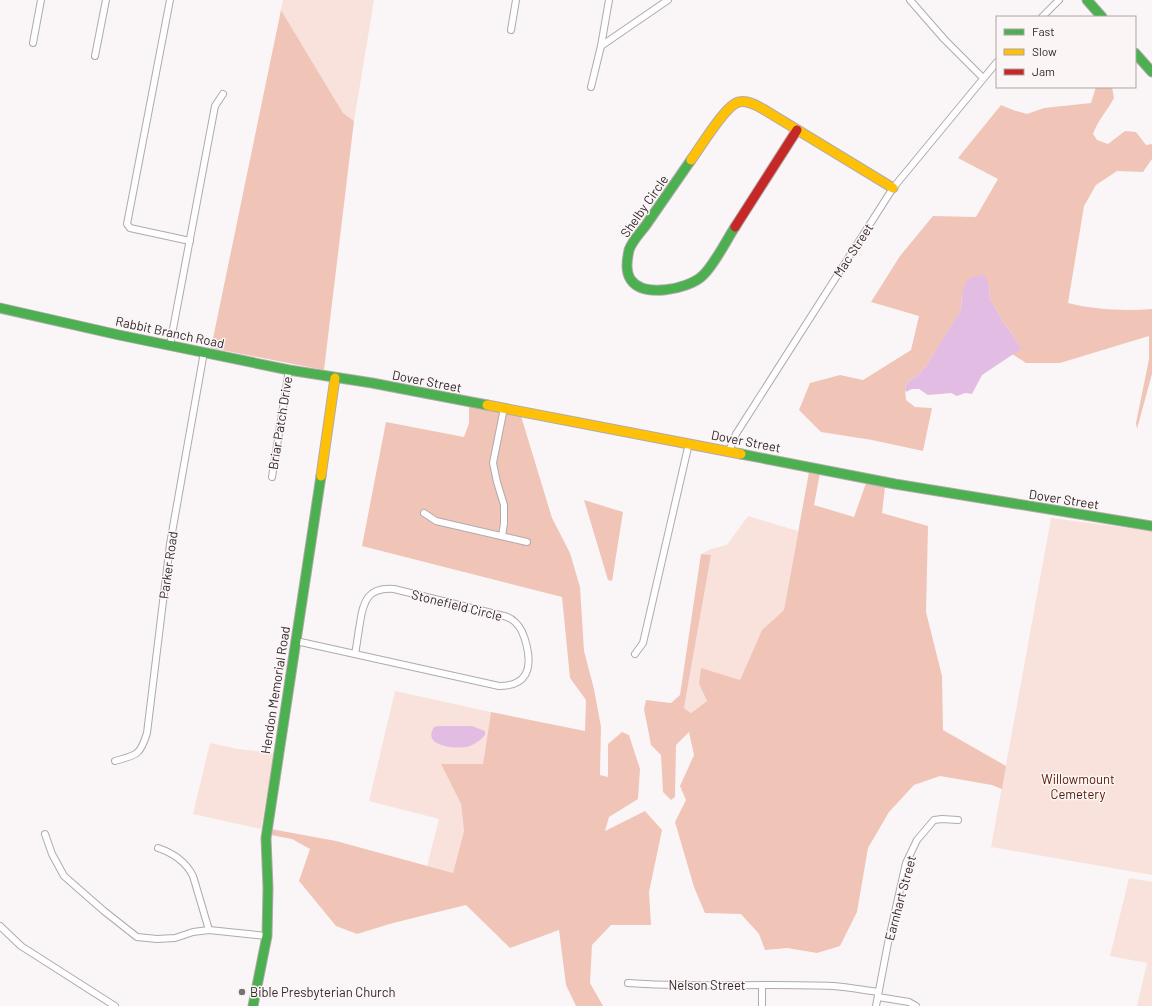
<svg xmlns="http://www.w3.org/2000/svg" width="1152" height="1006" font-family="Barlow,sans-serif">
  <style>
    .green { fill: #f9e2db }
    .forest { fill: #f0c5b8 }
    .water { fill: #e2bce3 }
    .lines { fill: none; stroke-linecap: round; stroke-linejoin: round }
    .street-casing { stroke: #b1aaac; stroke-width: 8 }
    .fast-casing { stroke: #b1aaac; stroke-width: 11 }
    .slow-casing { stroke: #b1aaac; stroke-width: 11 }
    .jam-casing { stroke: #b1aaac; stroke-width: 11 }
    .street { stroke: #fefefe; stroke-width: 6 }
    .fast { stroke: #4caf50; stroke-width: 9 }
    .slow { stroke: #ffc107; stroke-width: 9 }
    .jam { stroke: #c62828; stroke-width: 9 }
    .poi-dot { fill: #797173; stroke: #fbf5f6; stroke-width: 1.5 }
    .labels { text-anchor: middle; stroke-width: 3; stroke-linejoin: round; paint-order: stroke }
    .street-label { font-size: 13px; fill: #34292c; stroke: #fbf5f6 }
    .park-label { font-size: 13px; fill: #581800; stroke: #fbf5f6 }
    .poi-label { font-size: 13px; fill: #34292c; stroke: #fbf5f6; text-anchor: start }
  </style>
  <rect width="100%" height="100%" fill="#faf6f7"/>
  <g class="green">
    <path d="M 283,0 L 374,0 L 354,121 L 343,113 L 281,10 Z"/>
    <path d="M 748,516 L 798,531 L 784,610 L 762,630 L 740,680 L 699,684 L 707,701 L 691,713 L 684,708 L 711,555 L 701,554 L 711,549 L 727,545 Z"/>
    <path d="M 1051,518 L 1152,531 L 1152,875 L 991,847 Z"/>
    <path d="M 395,691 L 491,712 L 483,764 L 441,764 L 461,804 L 464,831 L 453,873 L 427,866 L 439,819 L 369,801 Z"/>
    <path d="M 210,743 L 238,749 L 274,753 L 261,829 L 193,814 Z"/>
    <path d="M 1129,878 L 1152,882 L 1152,1006 L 1137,1006 L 1147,963 L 1110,956 Z"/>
  </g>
  <g class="forest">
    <path d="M 281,10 L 343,113 L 354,121 L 324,370 L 211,348 Z"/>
    <path d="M 1096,87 L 1112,87 L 1114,98 C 1107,111 1098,120 1093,134 L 1097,140 L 1108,144 L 1125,131 L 1136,132 L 1146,145 L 1152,144 L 1152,159 L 1143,172 L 1117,171 L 1096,185 L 1084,206 L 1068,303 C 1096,310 1124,311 1152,309 L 1152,374 L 1137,429 L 1136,423 L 1149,359 L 1149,336 L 1060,363 L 1026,363 L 1012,354 L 1020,349 L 1013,335 L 1004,323 L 990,299 L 989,284 L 962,295 L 961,310 L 952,326 L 926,366 L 918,375 L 908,382 L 905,389 L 906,400 L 915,407 L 932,408 L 923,451 L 872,440 L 821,432 L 799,410 L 810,383 L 840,375 L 863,380 L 911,350 L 919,316 L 871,302 L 900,256 L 933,216 L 976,217 L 998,179 L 958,158 L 1001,105 L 1013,110 L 1027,114 L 1044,108 L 1091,103 Z"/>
    <path d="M 469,404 L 521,416 L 552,518 L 570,553 L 580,587 L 584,651 L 594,689 L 601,727 L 600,775 L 608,777 L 608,744 L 622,732 L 629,735 L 640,769 L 638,799 L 609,817 L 605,831 L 645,811 L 662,830 L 649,892 L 651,925 L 611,925 L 592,945 L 590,983 L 603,1006 L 576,1006 L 566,985 L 559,930 L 510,948 L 466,905 L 393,923 L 357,934 L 336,926 L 299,881 L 310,849 L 292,839 L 271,835 L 271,829 L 336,841 L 453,873 L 464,831 L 461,804 L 441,764 L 483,764 L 491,712 L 585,731 L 586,700 L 570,678 L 562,597 L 362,546 L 386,422 L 464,437 L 469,423 Z"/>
    <path d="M 809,472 L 820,473 L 814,505 L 854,517 L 866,483 L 885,487 L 882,513 L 928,526 L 926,612 L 942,676 L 943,730 L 1006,766 L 1002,789 L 992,785 L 940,776 L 914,785 L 889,812 L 868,848 L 857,912 L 840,946 L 817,953 L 787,948 L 765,950 L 759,934 L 741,914 L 705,913 L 694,887 L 675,822 L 686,800 L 680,786 L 694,755 L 689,732 L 676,745 L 675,797 L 671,800 L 663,792 L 661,755 L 651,745 L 644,709 L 646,700 L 671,703 L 680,695 L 701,554 L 711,555 L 684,708 L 691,713 L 707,701 L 699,684 L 701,668 L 740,680 L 762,630 L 784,610 Z"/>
    <path d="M 584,500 L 623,512 L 612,581 L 608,580 Z"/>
  </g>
  <g class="water">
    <path d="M 984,275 L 989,284 L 990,299 L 1004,323 L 1013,335 L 1021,349 L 982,375 L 972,394 L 965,393 L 957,396 L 951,393 L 928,395 L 919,389 L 912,389 L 906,392 L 905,389 L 908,382 L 918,375 L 926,366 L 961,310 L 962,295 L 966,281 L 975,276 Z"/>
    <path d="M 439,726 L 472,726 L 485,731 L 485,735 C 482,739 475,744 470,746 C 458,750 421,747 434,727 Z"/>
  </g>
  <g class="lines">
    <defs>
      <g id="street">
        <path d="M 170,0 L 127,224 L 130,228 L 190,241"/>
        <path d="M 910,0 L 944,39 L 983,78"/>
        <path d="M 1042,17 L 1059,0"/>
        <path d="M 511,30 L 516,0"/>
        <path d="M 33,43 L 41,0"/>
        <path d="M 601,46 L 668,0"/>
        <path d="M 95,56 L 106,0"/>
        <path d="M 591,87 L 601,46 L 609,0"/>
        <path d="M 170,345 L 215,106 L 223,94"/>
        <path d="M 729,451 L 736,434 L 893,188 L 997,62"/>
        <path d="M 272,477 L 289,370"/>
        <path d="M 424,513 L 436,521 L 527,542"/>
        <path d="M 502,536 L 504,523 L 504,505 L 497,482 L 493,463 L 504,408"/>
        <path d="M 296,641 L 499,686 C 526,686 532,670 527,647 C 525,638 522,628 515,622 C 512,619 508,617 504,616 L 394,589 C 368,587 363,601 360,623 C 358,634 357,644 355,654"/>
        <path d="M 635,654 L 643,643 L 689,443"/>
        <path d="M 115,761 C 136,755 140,756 147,733 L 170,544 L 204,352"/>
        <path d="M 45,834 L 52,854 L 64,876 L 104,911 L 137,937 L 157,939 L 175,938 L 193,932 L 209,930 L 267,936"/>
        <path d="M 158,848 C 173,853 186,862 193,876 L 209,930"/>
        <path d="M 0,926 L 21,946 L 115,1006"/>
        <path d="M 628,983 C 696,988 765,983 833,986 C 848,987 863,990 878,992"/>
        <path d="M 878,997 L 909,1002 L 916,1006"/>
        <path d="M 762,1006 L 762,985"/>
        <path d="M 876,1006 L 888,943 L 906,863 L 917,840 L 934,820 L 942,819 L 958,820"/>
      </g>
      <g id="fast">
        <path d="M 1087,0 L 1102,17"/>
        <path d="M 1135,53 L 1152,72"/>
        <path d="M 691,160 C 676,182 661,203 646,225 C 641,232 632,241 629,250 C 627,260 625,271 631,280 C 644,298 687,289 701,277 C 712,269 727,239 735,227"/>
        <path d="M 0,308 L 119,335 L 289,370 L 372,383 L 487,405"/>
        <path d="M 741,454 L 895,484 L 1152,526"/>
        <path d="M 253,1006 L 267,936 L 268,888 L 266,838 L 321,476"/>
      </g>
      <g id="slow">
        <path d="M 691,160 C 700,148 726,104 739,102 C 747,100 756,105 763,109 L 893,188"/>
        <path d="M 487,405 L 741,454"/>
        <path d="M 321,476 L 335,378"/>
      </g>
      <path id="jam" d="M 735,227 L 797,130"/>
    </defs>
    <use href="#street" class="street-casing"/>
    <use href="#fast" class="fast-casing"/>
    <use href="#slow" class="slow-casing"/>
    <use href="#jam" class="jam-casing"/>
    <use href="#street" class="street"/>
    <use href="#fast" class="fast"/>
    <use href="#slow" class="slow"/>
    <use href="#jam" class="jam"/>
  </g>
  <circle class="poi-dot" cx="242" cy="992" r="4"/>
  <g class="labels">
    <g class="street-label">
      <text transform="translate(644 206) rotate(-55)" y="5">Shelby Circle</text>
      <text transform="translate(853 250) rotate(-57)" y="5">Mac Street</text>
      <text transform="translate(170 332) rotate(12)" y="5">Rabbit Branch Road</text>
      <text transform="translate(427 381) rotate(11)" y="5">Dover Street</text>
      <text transform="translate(280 423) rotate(-81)" y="5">Briar Patch Drive</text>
      <text transform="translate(746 441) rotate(11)" y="5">Dover Street</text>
      <text transform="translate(1064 499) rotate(9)" y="5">Dover Street</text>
      <text transform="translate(168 565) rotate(-82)" y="5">Parker Road</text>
      <text transform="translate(457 605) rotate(14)" y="5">Stonefield Circle</text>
      <text transform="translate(275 690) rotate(-81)" y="5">Hendon Memorial Road</text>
      <text transform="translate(900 898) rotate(-75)" y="5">Earnhart Street</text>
      <text x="707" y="990">Nelson Street</text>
    </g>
    <g class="park-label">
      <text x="1078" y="784">Willowmount<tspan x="1078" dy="15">Cemetery</tspan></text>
    </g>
    <g class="poi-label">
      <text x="250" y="997">Bible Presbyterian Church</text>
    </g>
  </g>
  <rect x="996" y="16" width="140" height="72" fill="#fbf5f6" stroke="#aba3a5"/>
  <rect x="1004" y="29" width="20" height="6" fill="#4caf50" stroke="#aba3a5"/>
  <text x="1032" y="36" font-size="12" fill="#34292c">Fast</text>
  <rect x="1004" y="49" width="20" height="6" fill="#ffc107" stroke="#aba3a5"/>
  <text x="1032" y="56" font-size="12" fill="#34292c">Slow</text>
  <rect x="1004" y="69" width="20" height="6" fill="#c62828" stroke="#aba3a5"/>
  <text x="1032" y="76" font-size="12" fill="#34292c">Jam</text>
</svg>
